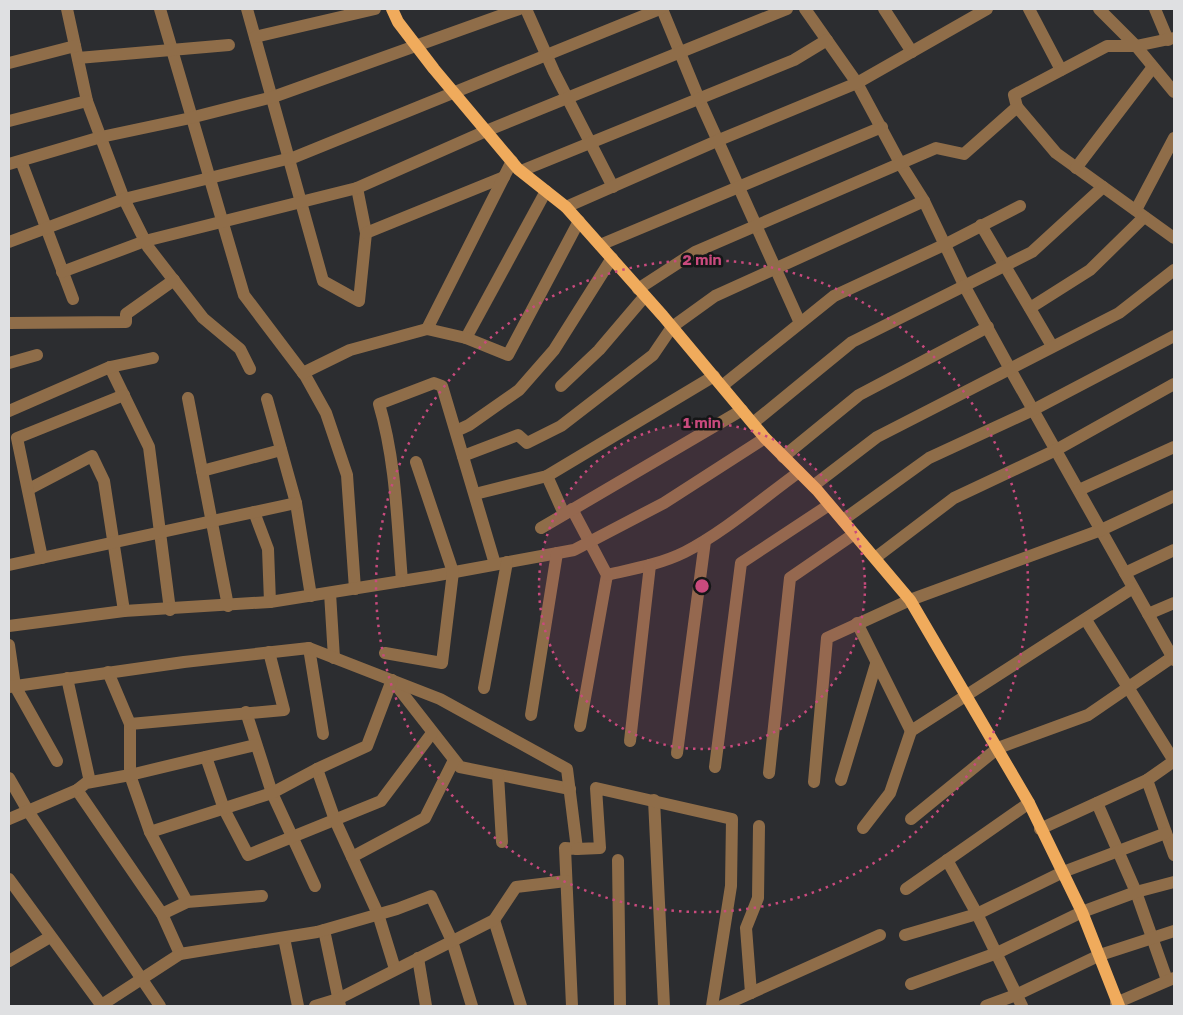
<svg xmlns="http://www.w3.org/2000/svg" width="1183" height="1015" font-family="'Golos Text',sans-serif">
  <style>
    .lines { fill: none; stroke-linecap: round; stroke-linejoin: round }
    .minor { stroke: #8f6d49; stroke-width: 12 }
    .major { stroke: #f0ab5c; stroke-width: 12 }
    .ring { fill: none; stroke: #c94a7d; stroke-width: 2.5; stroke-dasharray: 2.5 5 }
    .centre { fill: #c94a7d; stroke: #151617; stroke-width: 2.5 }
    .ring-label { font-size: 15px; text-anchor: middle; font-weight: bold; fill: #c94a7d; stroke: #151617; stroke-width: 5; stroke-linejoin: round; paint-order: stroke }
  </style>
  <rect width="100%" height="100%" fill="#2c2d30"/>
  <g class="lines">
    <g class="minor">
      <path d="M 67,9 L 87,101 L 124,199 L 148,247 L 203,318 L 240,349 L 250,369"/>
      <path d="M 160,9 L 244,295 L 306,377 L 326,413 L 347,475 L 355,589"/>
      <path d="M 247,9 L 323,281 L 359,301 L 366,233 L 357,188"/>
      <path d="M 526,9 L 554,72 L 613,187"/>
      <path d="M 662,9 L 699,99 L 800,323"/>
      <path d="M 805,9 L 857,83 L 900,163 L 924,201 L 965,287 L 1010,369 L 1174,660"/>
      <path d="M 884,9 L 912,52"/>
      <path d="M 1029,9 L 1061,70"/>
      <path d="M 1099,9 L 1136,46 L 1174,92"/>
      <path d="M 1155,9 L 1168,40"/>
      <path d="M 255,37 L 375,9"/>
      <path d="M 78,58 L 229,45"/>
      <path d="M 9,63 L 75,46"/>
      <path d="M 1017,107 L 1056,153 L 1174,238"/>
      <path d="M 9,121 L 87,101"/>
      <path d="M 21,161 L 73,299"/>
      <path d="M 9,164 L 101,137 L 186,119 L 273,97 L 519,9"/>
      <path d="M 1076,168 L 1153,67"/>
      <path d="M 521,171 L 794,60 L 827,40"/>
      <path d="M 566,207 L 719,140 L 857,83 L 987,9"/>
      <path d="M 1136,210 L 1174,138"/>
      <path d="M 981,225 L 1052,346"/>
      <path d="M 366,233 L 504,177"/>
      <path d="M 9,242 L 124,199 L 295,157 L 660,9"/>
      <path d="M 600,245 L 882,127"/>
      <path d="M 62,272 L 145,241 L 357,188 L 486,131 L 787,9"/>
      <path d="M 638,289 L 695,252 L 936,148 L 964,154 L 1017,107 L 1014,95 L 1107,46 L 1136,46 L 1174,38"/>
      <path d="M 1030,308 L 1090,270 L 1144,217"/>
      <path d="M 9,323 L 126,322 L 126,314 L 174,280"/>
      <path d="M 427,329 L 512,161"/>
      <path d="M 466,338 L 546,191"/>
      <path d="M 9,363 L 37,355"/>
      <path d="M 110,367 L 149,447 L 170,610"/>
      <path d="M 303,373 L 350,350 L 427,329 L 466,338 L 508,355 L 579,221"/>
      <path d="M 561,386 L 599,350 L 645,296"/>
      <path d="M 722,386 L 834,296 L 946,244 L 1020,206"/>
      <path d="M 188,398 L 228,606"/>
      <path d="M 267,399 L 296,503 L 311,596"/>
      <path d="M 9,411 L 110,367 L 153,358"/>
      <path d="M 753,423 L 852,342 L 1032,252 L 1103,187"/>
      <path d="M 456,431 L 469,425 L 519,390 L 554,350 L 612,258"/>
      <path d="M 463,456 L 518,435 L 527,443 L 561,426 L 653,355 L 672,327 L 715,296 L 924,201"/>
      <path d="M 783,457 L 859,395 L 988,327"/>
      <path d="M 202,471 L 281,450"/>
      <path d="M 547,476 L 564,514"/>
      <path d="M 813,486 L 877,437 L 1119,313 L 1174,270"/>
      <path d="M 29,489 L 92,456 L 104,481 L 124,611"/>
      <path d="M 1079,490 L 1174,447"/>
      <path d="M 475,494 L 547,476 L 714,376"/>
      <path d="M 572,509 L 607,575 L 580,726"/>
      <path d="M 254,512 L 268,549 L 270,602"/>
      <path d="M 843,520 L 929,458 L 1033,410 L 1174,336"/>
      <path d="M 541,528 L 742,410"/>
      <path d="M 42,558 L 17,438 L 124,395"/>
      <path d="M 875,558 L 954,498 L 1056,450 L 1174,384"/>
      <path d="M 9,565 L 296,503"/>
      <path d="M 1125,573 L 1174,550"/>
      <path d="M 607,575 C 633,569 661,564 685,552 C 724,532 763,498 799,472"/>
      <path d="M 402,581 C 397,521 396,461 379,404 L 434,383 L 442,386 L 495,564"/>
      <path d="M 330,593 L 334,658"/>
      <path d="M 1148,614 L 1174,603"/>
      <path d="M 857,623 L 911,731"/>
      <path d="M 9,626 L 124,611 L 270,602 L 433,576 L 574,550 L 664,503 L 765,438"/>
      <path d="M 9,645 L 15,686 L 57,761"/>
      <path d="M 309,648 L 323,734"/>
      <path d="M 385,653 L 442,663 L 453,572 L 416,462"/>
      <path d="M 108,672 L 130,724 L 130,775 L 150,832 L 187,902"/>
      <path d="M 67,678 L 90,782"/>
      <path d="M 392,680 L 460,767 L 570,789"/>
      <path d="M 9,687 L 184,662 L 309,648 L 440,699 L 567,769 L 577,849 L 565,848 L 572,1006"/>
      <path d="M 484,688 L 507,562"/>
      <path d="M 246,712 L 272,793 L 315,886"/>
      <path d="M 531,715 L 557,553"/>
      <path d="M 130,724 L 284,710 L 269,652"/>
      <path d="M 630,741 L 650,565"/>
      <path d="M 677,753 L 705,541"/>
      <path d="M 206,757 L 224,809 L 248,855 L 381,801 L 432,733"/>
      <path d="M 715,767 L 741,563 L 829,505"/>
      <path d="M 317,769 L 335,820 L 378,914 L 395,969"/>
      <path d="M 769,773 L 790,578 L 854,534"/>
      <path d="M 498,775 L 502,842"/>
      <path d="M 9,778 L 28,811 L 160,1006"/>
      <path d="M 841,780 L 876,664"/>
      <path d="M 1147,780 L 1174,855"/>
      <path d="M 814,782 L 827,638 L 910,600 L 1101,530 L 1174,496"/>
      <path d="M 77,790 L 162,914 L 180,954"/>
      <path d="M 654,800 L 664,1006"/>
      <path d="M 1097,803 L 1136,892 L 1167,980"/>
      <path d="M 9,819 L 77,790 L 86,783 L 130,775 L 255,745"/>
      <path d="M 911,819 L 998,748 L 1088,715 L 1174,656"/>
      <path d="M 863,828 L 890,793 L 911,731 L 1133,588"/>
      <path d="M 1040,829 L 1147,780 L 1174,761 L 1086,620"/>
      <path d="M 150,832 L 272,793 L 317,769 L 367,746 L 392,680"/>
      <path d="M 577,849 L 600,848 L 596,788 L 732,819 L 731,886 L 712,1006"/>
      <path d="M 352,857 L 425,818 L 454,760"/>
      <path d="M 618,860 L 620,1006"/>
      <path d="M 947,860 L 977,914 L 1022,1006"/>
      <path d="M 9,879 L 102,1006"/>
      <path d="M 906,889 L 1029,803"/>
      <path d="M 162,914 L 187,902 L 262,896"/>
      <path d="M 494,920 L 521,1006"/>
      <path d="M 324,930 L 340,1006"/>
      <path d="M 905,935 L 977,914 L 1063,872 L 1166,833"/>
      <path d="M 284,938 L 298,1006"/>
      <path d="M 418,958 L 426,1006"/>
      <path d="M 9,961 L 50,937"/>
      <path d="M 911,984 L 997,953 L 1082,912 L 1136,892 L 1174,882"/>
      <path d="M 751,993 L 746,928 L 758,898 L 759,826"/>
      <path d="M 1116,1003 L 1174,978"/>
      <path d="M 100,1006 L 180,954 L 317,932 L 397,909 L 431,896 L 452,941 L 472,1006"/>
      <path d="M 315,1006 L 338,999 L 494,920 L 516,887 L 566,881"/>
      <path d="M 722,1006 L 880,935"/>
      <path d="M 986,1006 L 1016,995 L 1100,955 L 1174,931"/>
    </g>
    <path class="major" d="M 392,9 L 398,22 L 434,69 L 518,169 L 566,207 L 663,316 L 765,438 L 817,490 L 910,600 L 1029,803 L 1082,912 L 1119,1006"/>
  </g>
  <circle cx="702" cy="586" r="163" fill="#c94a7d" fill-opacity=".12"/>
  <g class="ring">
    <circle cx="702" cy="586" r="163"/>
    <circle cx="702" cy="586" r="326"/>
  </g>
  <circle cx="702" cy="586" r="8" class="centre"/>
  <g class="ring-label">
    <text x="702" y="265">2 min</text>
    <text x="702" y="428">1 min</text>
  </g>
  <rect width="1183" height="1015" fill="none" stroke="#dfe0e2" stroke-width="20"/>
</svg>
